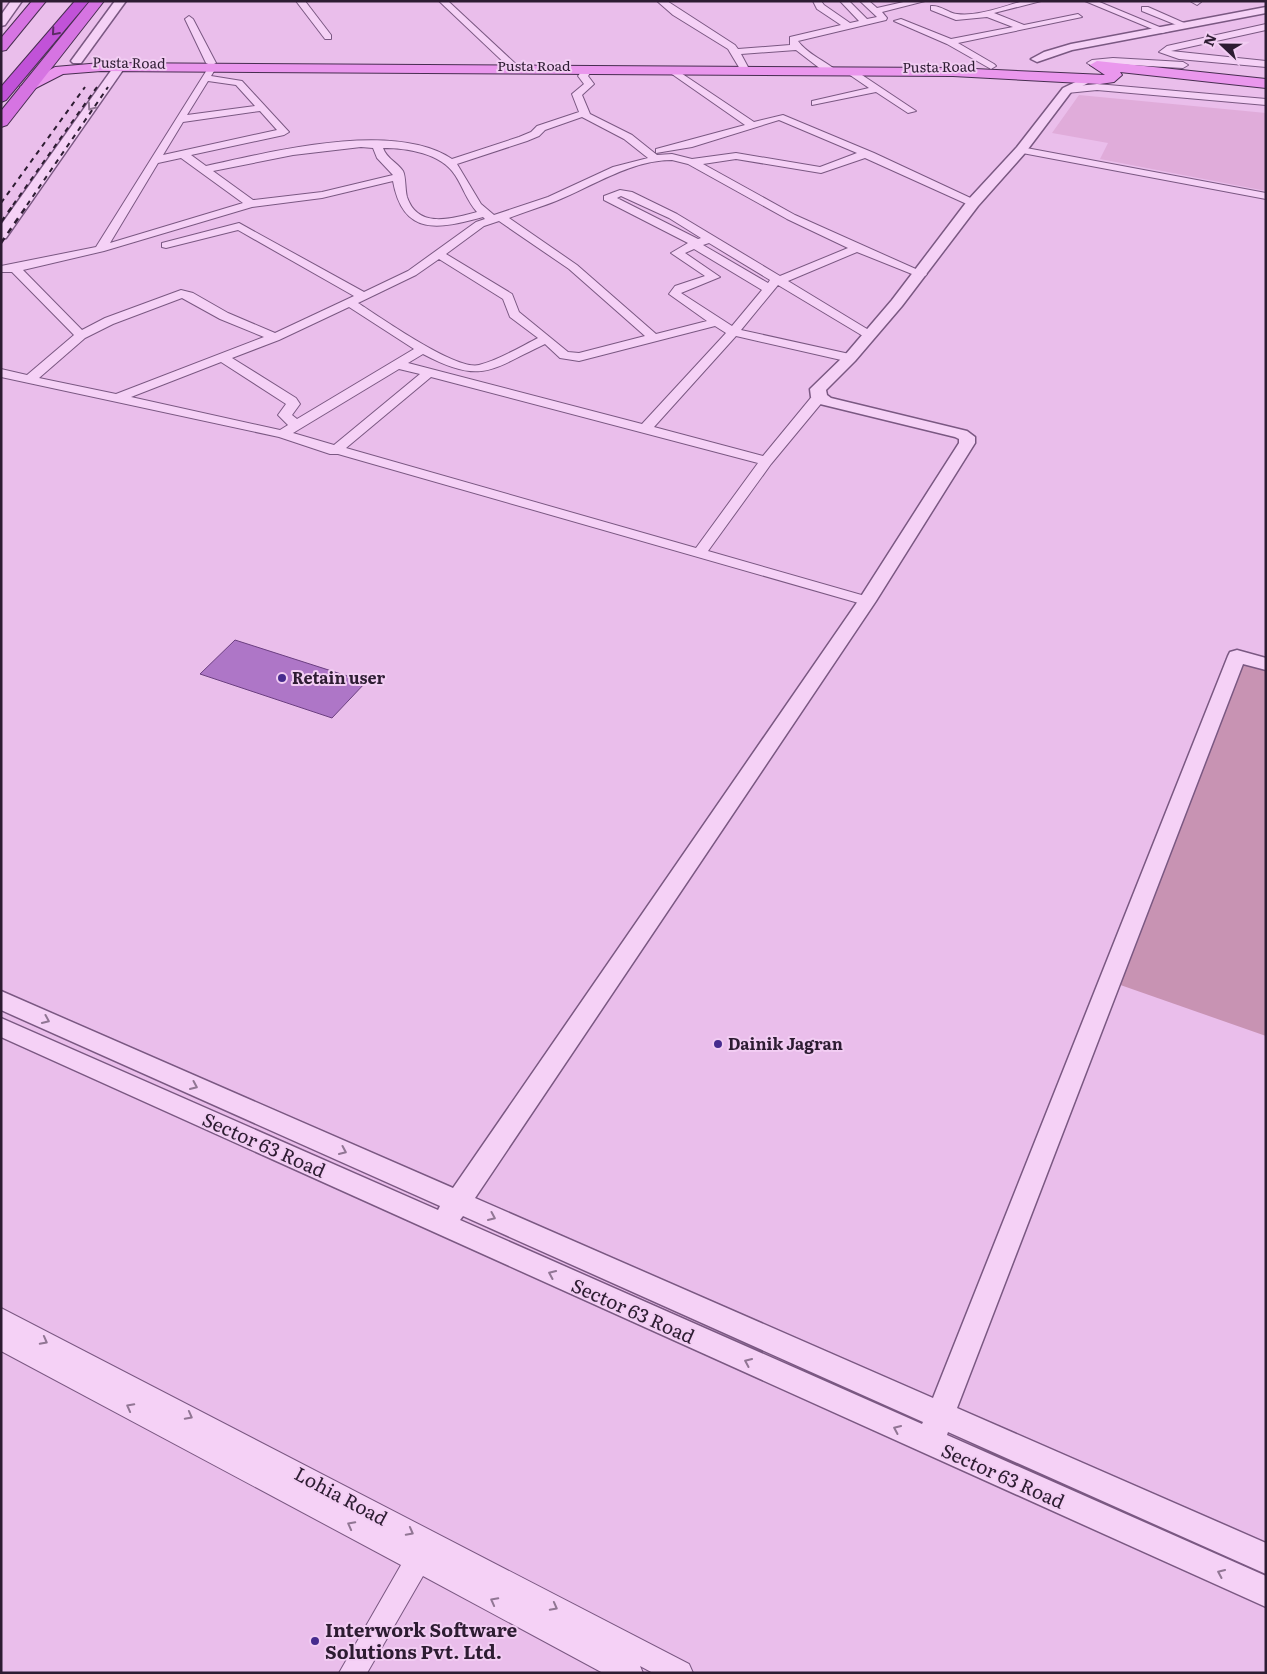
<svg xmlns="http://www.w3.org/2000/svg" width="1267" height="1674" font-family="Literata,serif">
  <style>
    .farmland { fill: #e0acda }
    .green { fill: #c893b3 }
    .building { fill: #ae76c7; stroke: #6b3f80 }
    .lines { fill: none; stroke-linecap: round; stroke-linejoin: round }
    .minor-casing { stroke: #7a5882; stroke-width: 2 }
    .tertiary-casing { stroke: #7a5882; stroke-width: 3 }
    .primary-casing { stroke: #472d50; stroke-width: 2 }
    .trunk-casing { stroke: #472d50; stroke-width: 2 }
    .motorway-casing { stroke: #472d50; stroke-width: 2 }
    .minor { fill: #f5d1f6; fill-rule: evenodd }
    .tertiary { fill: #f5d1f6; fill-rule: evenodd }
    .primary { fill: #ea97ed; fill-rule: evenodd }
    .trunk { fill: #d674e2; fill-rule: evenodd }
    .motorway { fill: #c152d8; fill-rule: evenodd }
    .rail-far1 { stroke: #2d1c32; stroke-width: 2; stroke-dasharray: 5 5; stroke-linecap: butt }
    .rail { stroke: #2d1c32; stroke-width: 2.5; stroke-dasharray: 6 6; stroke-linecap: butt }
    .oneway { stroke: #592c64 }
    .oneway2 { stroke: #917694 }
    .poi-dot { fill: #462b8e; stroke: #f2cdf3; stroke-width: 2 }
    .labels { text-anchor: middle; stroke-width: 4; stroke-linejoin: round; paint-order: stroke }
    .far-street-label { font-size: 14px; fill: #2d1c32; stroke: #f2cdf3 }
    .poi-label { font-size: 16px; font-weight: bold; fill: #2d1c32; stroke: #f2cdf3; text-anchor: start }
    .near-street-label { font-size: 19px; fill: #2d1c32; stroke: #f2cdf3 }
    .near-poi-label { font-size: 19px; font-weight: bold; fill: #2d1c32; stroke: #f2cdf3; text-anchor: start }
  </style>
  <rect width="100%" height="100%" fill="#eabeeb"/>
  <path class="farmland" d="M 1079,95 L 1266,113 L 1266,191 L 1100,159 L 1108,143 L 1052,133 Z"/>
  <path class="green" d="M 1237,656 L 1266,665 L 1266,1036 L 1109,981 Z"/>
  <path class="building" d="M 235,640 L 366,682 L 332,718 L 200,674 Z"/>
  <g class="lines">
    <defs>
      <g id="minor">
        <path d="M 296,1 L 305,1 L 331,35 L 331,39 L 325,39 Z"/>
        <path d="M 439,1 L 448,1 L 519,67 L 519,71 L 513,71 Z"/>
        <path d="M 657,1 L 667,1 L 735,45 L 738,49 L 790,45 L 790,37 L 841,25 L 817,9 L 813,1 L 821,1 L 824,5 L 850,23 L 859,21 L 840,1 L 849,1 L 867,19 L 877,17 L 860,1 L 869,1 L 877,8 L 908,1 L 925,1 L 882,12 L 887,18 L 886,20 L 798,41 C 806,53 825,61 837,71 L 832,74 L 822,70 L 796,50 L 741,54 L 748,67 L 740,69 L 728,49 L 673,15 Z"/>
        <path d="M 1024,1 L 1041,1 L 994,13 L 1024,25 L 1078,14 L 1082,17 L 958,43 L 994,64 L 996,66 L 991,69 L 947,44 L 894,21 L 901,19 L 951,39 L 1013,27 L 987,17 L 956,20 L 931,10 L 931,6 C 941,5 948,13 957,14 C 978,17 1004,6 1024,1 Z"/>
        <path d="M 1085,1 L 1097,1 L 1169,31 L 1162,33 Z"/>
        <path d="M 1190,1 L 1201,1 L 1201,2 L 1197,5 Z"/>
        <path d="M 1142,7 L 1148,7 L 1191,26 L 1184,28 L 1142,11 Z"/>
        <path d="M 189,16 L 193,19 L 216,63 L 212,65 L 216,68 L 211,76 L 242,81 L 289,132 L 284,135 L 191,155 L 206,166 C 271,152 393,120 452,159 L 519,137 L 531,132 L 537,126 L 579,112 L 572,94 L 584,84 L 578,76 L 585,67 L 588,66 L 593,69 L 588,76 L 594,84 L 582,95 L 590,114 L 632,135 L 657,155 L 672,154 L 692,159 L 736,153 L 820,167 L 857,153 L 779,120 L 692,147 L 656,153 L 656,149 L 745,125 L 669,72 L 669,68 L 672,67 L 754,122 L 783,115 L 874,153 L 977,201 L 977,205 L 969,205 L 865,158 L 821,173 L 736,159 L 703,164 L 795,215 L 927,274 L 925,276 L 917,276 L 857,252 L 788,281 L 872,332 L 874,335 L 868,339 L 778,285 L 741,330 L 854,355 L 856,358 L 854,361 L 850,362 L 736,336 L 654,427 L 763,456 L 814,394 L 824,394 L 825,397 L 824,400 L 771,464 L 708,551 L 872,598 L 875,601 L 872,604 L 862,604 L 338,454 L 330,454 L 279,437 L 1,377 L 1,369 L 27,375 L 74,335 L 12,272 L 1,272 L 1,266 L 96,247 L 210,65 L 206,63 L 185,19 ZM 208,81 L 236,85 L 255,106 L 187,115 ZM 260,111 L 277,130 L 163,155 L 183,122 ZM 582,117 L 624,139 L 648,158 L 613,167 L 548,197 L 494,215 L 481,204 L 457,164 L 527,141 L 539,136 L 545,130 ZM 361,147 L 373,148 L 377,158 L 393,175 L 322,192 L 253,200 L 213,171 L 293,155 ZM 383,148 C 407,148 441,153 455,175 C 463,187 467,201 477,212 C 451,219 418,229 407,197 C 405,190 406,177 403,171 C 397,162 387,159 383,148 ZM 181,158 L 243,203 L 110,243 L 158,163 ZM 672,160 L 688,164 L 787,219 L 848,248 L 780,276 L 677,214 L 632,192 L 620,190 L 604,196 L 604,200 L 688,243 L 671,253 L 705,276 L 675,286 L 669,294 L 707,321 L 656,334 L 577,265 L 509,218 C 524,212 541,207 556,201 C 593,186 631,160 672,160 ZM 393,181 C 403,237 439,229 483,217 L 485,219 L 476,222 L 408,271 L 364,292 L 239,223 L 162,243 L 162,247 L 166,248 L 238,230 L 354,296 L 275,333 L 228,313 L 193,293 L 181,290 L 105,318 L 82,330 L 23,270 L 104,251 L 252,207 L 322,198 ZM 621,196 L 669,218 L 701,238 L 698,239 L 617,198 ZM 499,221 L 569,269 L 645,336 L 579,353 L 568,352 L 519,312 L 512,294 L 446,254 L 484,226 ZM 709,243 L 770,280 L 768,283 L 703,245 ZM 694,249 L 762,290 L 732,326 L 681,293 L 720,277 L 685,253 ZM 439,259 L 503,299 L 510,317 L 538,338 C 520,347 499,360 479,365 C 456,371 380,317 358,303 L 416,275 ZM 182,298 L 220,319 L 264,337 L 116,394 L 39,378 L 85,338 L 113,324 ZM 349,307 L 414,349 L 297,419 L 292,415 L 300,404 L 296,398 L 232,358 L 279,340 ZM 715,326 L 726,333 L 642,424 L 408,363 L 423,354 C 482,385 490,370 545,344 L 560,358 L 579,361 ZM 221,362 L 286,404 L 278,415 L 288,425 L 280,430 L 131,397 ZM 399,369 L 420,374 L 334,445 L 293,433 ZM 431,377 L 758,463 L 696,548 L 346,448 Z"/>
        <path d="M 1266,24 L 1266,30 L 1171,51 L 1266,61 L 1266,67 L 1179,59 L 1159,52 L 1167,46 Z"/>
        <path d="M 1113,58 L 1183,62 L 1188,65 L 1183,68 L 1113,64 L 1092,66 L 1087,63 L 1092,60 Z"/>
        <path d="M 850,68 L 853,69 L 916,111 L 908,113 L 876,92 L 812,105 L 812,101 L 869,88 L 847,73 L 845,71 Z"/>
        <path d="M 1097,84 L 1266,99 L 1266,105 L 1097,90 L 1067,93 L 1062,90 L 1067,87 Z"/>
        <path d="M 1021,147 L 1266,193 L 1266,199 L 1017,152 L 1016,150 Z"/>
        <path d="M 1,1308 L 689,1664 L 693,1673 L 653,1673 L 640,1666 L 643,1673 L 603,1673 L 423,1576 L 367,1673 L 339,1673 L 401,1565 L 1,1351 Z"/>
      </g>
      <g id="tertiary">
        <path d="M 11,1 L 22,1 L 5,25 L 1,26 L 1,15 Z"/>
        <path d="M 115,1 L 126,1 L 81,63 L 73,63 L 71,61 Z"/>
        <path d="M 1266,7 L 1266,13 L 1072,50 L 1037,62 L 1031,59 L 1044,52 L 1071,44 Z"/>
        <path d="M 119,64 L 125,67 L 6,238 L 1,239 L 1,225 L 115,65 Z"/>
        <path d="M 1086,77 L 1092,80 L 1090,82 L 1071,92 L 1025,153 L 978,206 L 902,306 L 855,361 L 826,390 L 827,395 L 831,398 L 967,431 L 975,437 L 975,443 L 876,601 L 475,1198 L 933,1398 L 1228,656 L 1230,652 L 1237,650 L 1266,658 L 1266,670 L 1243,664 L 957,1408 L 1266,1543 L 1266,1574 L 948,1432 L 947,1435 L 1266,1576 L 1266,1607 L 1,1037 L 1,1018 L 438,1210 L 440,1206 L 1,1010 L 1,991 L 453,1188 L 858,601 L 959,443 L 959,439 L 955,437 L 820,404 L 811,397 L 810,389 L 845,355 L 892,300 L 968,200 L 1017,147 L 1063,88 ZM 463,1216 L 923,1422 L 922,1424 L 460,1220 Z"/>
      </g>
      <path id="primary" d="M 1097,61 L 1266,79 L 1266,88 L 1120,72 L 1122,75 L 1114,82 L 1100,84 L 953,76 L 101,71 L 63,74 L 28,92 L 20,87 L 55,67 L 101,63 L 953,68 L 1105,75 L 1090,65 Z"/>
      <g id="trunk">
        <path d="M 32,1 L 46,1 L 6,50 L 1,51 L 1,38 Z"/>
        <path d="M 90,1 L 104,1 L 7,125 L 1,127 L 1,111 Z"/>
      </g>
      <path id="motorway" d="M 75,1 L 89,1 L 6,100 L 1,102 L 1,87 Z"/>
    </defs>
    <use href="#minor" class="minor-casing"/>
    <use href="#tertiary" class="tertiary-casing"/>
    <use href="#primary" class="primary-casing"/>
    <use href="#trunk" class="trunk-casing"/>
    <use href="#motorway" class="motorway-casing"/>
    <use href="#minor" class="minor"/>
    <use href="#tertiary" class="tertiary"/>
    <use href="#primary" class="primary"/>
    <use href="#trunk" class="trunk"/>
    <use href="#motorway" class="motorway"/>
    <g class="rail-far1">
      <path d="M 1,203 L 85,87"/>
      <path d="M 13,205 L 97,87"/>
      <path d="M 27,205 L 108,87"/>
    </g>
    <g class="rail">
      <path d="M 1,222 L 14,204"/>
      <path d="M 1,243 L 28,204"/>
    </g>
  </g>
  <defs><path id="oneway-chevron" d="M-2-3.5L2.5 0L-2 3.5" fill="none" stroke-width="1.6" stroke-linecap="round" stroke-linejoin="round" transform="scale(1.25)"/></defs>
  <use class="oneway" href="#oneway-chevron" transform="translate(55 32) rotate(131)"/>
  <g class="oneway2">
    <use href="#oneway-chevron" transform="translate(91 107) rotate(125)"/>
    <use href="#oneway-chevron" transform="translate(46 1020) rotate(24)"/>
    <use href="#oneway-chevron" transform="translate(194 1086) rotate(24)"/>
    <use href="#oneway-chevron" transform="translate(343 1151) rotate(24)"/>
    <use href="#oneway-chevron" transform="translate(492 1217) rotate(24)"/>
    <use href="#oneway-chevron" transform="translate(552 1274) rotate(-156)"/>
    <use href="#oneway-chevron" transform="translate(44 1341) rotate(28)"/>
    <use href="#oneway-chevron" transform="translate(748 1362) rotate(-156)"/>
    <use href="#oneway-chevron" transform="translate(130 1407) rotate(-152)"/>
    <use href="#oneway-chevron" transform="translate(189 1416) rotate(28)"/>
    <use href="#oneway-chevron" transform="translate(897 1429) rotate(-156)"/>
    <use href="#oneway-chevron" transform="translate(351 1525) rotate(-152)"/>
    <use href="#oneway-chevron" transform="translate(410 1532) rotate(28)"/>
    <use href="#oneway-chevron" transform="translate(1221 1573) rotate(-156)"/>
    <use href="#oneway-chevron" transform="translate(494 1601) rotate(-152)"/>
    <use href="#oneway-chevron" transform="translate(554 1607) rotate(28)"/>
  </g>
  <g class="poi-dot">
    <circle cx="282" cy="678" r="5"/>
    <circle cx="718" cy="1044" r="5"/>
    <circle cx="315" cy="1641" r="5"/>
  </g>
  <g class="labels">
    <g class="far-street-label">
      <text transform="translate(129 63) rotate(1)" y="5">Pusta Road</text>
      <text x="534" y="71">Pusta Road</text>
      <text transform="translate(939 67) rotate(-1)" y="5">Pusta Road</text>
    </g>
    <g class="poi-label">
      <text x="292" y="684">Retain user</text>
      <text x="728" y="1050">Dainik Jagran</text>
    </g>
    <g class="near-street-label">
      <text transform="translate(264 1145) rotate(24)" y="7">Sector 63 Road</text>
      <text transform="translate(633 1311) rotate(24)" y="7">Sector 63 Road</text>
      <text transform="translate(1003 1476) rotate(24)" y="7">Sector 63 Road</text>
      <text transform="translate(341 1496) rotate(28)" y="7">Lohia Road</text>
    </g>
    <g class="near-poi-label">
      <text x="325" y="1637">Interwork Software<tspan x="325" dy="22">Solutions Pvt. Ltd.</tspan></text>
    </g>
  </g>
  <rect width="1267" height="1674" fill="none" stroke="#2d1c32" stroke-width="5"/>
  <g transform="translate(1222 45) rotate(292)" stroke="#f2cdf3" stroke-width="4" paint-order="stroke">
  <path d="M0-4L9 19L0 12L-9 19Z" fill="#2d1c32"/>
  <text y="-8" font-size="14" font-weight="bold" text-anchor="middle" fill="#2d1c32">N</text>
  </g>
</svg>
